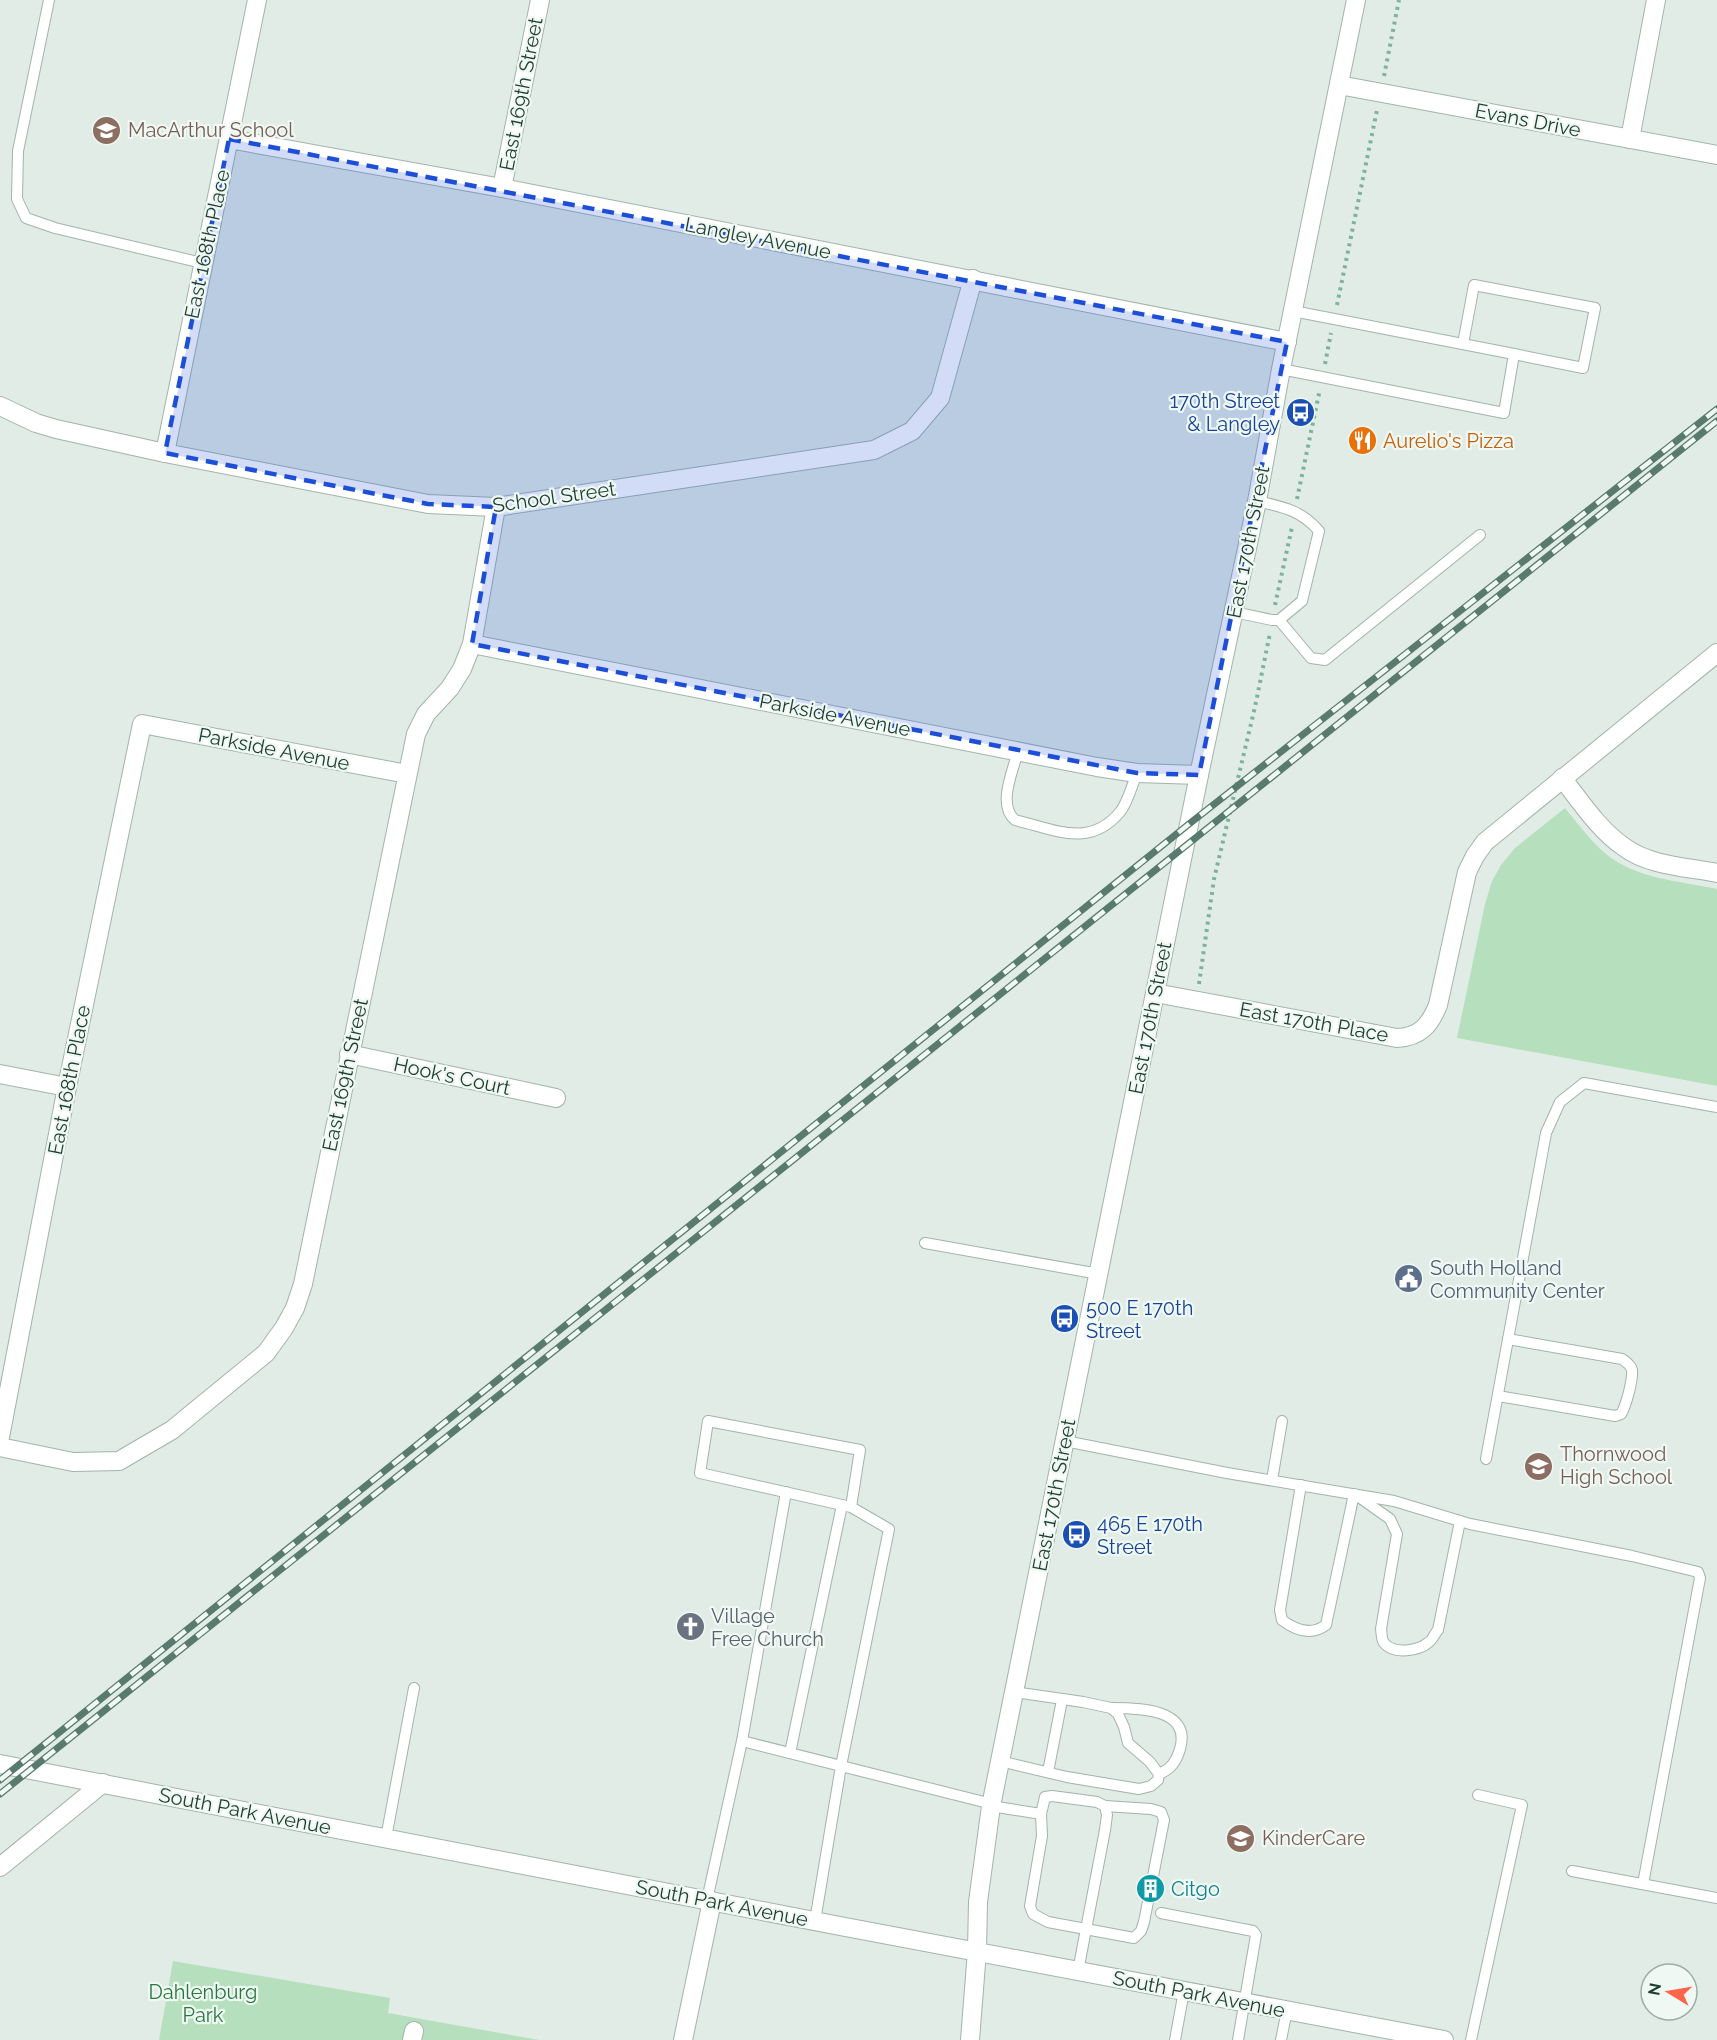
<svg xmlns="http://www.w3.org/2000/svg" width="1717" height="2040" font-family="Raleway,sans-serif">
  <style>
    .green { fill: #b6e0bd }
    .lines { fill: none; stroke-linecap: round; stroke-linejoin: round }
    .service-casing { stroke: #a2b4ac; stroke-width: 12 }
    .minor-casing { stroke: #a2b4ac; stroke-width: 20 }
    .tertiary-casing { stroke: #a2b4ac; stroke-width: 20 }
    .path { stroke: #7db39d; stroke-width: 4; stroke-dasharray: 3 4.5; stroke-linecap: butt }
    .service { stroke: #fff; stroke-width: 10 }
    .minor { stroke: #fff; stroke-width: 18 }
    .tertiary { stroke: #fff; stroke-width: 18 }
    .rail-casing { stroke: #597a6e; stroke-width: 7 }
    .rail { stroke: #f0f8f4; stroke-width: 4.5; stroke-dasharray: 14; stroke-linecap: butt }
    .marked { fill: #1d4ed8; fill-opacity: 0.2; stroke: #1d4ed8; stroke-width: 4.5; stroke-dasharray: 12 8; stroke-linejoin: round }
    .labels { text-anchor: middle; stroke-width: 4.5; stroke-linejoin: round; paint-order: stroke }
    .street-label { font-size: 20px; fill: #1f3e33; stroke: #f0f8f4 }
    .education-label { font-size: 20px; fill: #785e54; stroke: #f0f8f4; text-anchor: start }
    .transit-label { font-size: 20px; fill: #164399; stroke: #f0f8f4; text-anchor: start }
    .food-label { font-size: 20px; fill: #c56008; stroke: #f0f8f4; text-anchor: start }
    .service-label { font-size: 20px; fill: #4e5e75; stroke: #f0f8f4; text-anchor: start }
    .worship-label { font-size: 20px; fill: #5b616d; stroke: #f0f8f4; text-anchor: start }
    .culture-label { font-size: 20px; fill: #0d838f; stroke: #f0f8f4; text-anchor: start }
    .park-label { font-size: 20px; fill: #25783e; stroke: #f0f8f4 }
  </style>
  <rect width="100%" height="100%" fill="#e0ece5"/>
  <g class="green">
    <path d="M 1565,808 C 1578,824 1590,840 1606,854 C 1636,879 1680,881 1717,889 L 1717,1086 L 1457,1038 L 1485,904 L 1492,881 L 1501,865 L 1515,848 Z"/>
    <path d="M 173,1961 L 390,1998 L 388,2013 L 539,2040 L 159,2040 Z"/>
  </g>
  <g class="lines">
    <defs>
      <g id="service">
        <path d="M 49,0 L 18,151 L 17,199 L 26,218 L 55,228 L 202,263"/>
        <path d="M 1463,344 L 1474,285 L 1595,308 L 1583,368 L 1514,354"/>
        <path d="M 1281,369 L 1504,413 L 1514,354 L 1293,311"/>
        <path d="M 1234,612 L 1272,620 L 1279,620 L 1302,601 L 1319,531 C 1301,510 1283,507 1257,501"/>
        <path d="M 1279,620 L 1311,658 L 1325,660 L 1480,535"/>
        <path d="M 1018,751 C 1013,771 997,805 1015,820 C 1054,829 1089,849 1120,812 C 1128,802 1132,785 1137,773"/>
        <path d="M 925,1243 L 1099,1274"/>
        <path d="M 1498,1396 L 1615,1416 L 1621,1414 C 1626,1406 1633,1380 1632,1370 C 1631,1365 1626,1362 1622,1359 L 1508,1339"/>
        <path d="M 1065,1441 L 1227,1473 L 1394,1501 L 1470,1524 L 1632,1556 L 1698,1572 L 1700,1578 L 1643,1884"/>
        <path d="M 1486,1459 L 1546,1133 L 1560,1102 L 1584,1083 L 1717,1107"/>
        <path d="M 1272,1480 L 1282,1421"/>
        <path d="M 1301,1485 L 1280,1610 L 1282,1620 C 1295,1630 1311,1636 1326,1625 L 1354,1494"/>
        <path d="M 1359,1497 L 1390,1519 L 1397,1534 L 1381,1629 C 1382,1633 1381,1639 1384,1643 C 1394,1655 1419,1651 1429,1642 C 1433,1639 1435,1633 1438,1630 L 1460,1521"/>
        <path d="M 1111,1708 C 1137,1708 1192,1708 1180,1749 C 1176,1762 1171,1769 1159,1774"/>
        <path d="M 742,1741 L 992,1804"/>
        <path d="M 790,1753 L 842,1505"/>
        <path d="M 1000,1761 L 1067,1777 L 1139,1789 L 1151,1786 L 1158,1780 L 1159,1774 L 1150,1762 L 1128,1743 L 1124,1727 L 1118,1714 L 1111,1708 L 1083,1702 L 1014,1692"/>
        <path d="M 1048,1772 L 1062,1700"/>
        <path d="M 991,1806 L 1041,1814 L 1045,1797 L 1052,1796 L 1097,1802 L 1105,1806 L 1107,1815 L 1105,1830 L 1078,1971"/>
        <path d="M 1041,1814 L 1042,1836 L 1030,1906 L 1033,1914 L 1048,1922 L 1134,1938 L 1141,1931 L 1144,1922 L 1164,1820 L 1161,1812 L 1151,1809 L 1105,1806"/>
        <path d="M 386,1838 L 414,1688"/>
        <path d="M 1572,1871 L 1717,1898"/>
        <path d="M 707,1900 L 742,1741 L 786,1492"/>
        <path d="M 1161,1913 L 1253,1931 L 1256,1935 L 1238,2040"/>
        <path d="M 815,1921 L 841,1766 L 889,1529 L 851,1507 L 860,1450 L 708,1421 L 700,1473 L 851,1507"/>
        <path d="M 1175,2040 L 1184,1991"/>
        <path d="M 1281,2040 L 1287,2010"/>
        <path d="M 1471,2040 L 1522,1805 L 1478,1795"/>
      </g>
      <g id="minor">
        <path d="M 1339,85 L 1717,155"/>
        <path d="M 229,139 L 502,188 L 1287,342"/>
        <path d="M 1630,139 L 1656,0"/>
        <path d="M 502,188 L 540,0"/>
        <path d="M 0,406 L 36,423 L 56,429 L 165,453 L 428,504 L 496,507 L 874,450 L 912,431 L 940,398 L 973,279"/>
        <path d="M 165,453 L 257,0"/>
        <path d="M 472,644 L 1097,767 L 1137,773 L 1199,775"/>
        <path d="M 1562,778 C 1581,802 1599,830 1624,847 C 1649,866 1688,867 1717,873"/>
        <path d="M 1155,993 L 1397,1038 C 1420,1037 1430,1025 1438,1005 L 1467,872 L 1475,856 L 1485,842 L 1717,653"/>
        <path d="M 349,1054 L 556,1098"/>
        <path d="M 0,1074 L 67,1087"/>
        <path d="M 0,1437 L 67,1087 L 142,724 L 407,774"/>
        <path d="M 0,1447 L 73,1462 L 119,1461 L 172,1430 L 266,1353 L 284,1328 L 295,1308 L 303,1284 L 416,734 L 426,714 L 450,688 L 462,669 L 472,644 L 496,507"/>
        <path d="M 0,1867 L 103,1783"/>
        <path d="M 412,2040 L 414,2031"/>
        <path d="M 683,2040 L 712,1901"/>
        <path d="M 970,2040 L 977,1951"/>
      </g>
      <g id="tertiary">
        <path d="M 0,1764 L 840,1926 L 1444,2040"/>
        <path d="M 977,1951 L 978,1902 L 991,1806 L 1199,775 L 1257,501 L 1281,369 L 1356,0"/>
      </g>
    </defs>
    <use href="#service" class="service-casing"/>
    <use href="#minor" class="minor-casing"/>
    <use href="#tertiary" class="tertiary-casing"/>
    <g class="path">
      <path d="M 1384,76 L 1399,0"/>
      <path d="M 1337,305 L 1377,110"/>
      <path d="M 1325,364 L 1331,333"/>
      <path d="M 1297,499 L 1320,389"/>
      <path d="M 1275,605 L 1292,527"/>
      <path d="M 1199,984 L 1214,879 L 1255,707 L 1270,633"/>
    </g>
    <use href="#service" class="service"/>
    <use href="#minor" class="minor"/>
    <use href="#tertiary" class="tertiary"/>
    <defs>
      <g id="rail">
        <path d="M 0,1780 L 1189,824 L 1717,409"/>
        <path d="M 0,1794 L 1717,421"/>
      </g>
    </defs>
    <use href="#rail" class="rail-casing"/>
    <use href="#rail" class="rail"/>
  </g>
  <path class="marked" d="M 229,139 L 1287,342 L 1199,775 L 1137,773 L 472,644 L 496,507 L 428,504 L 165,453 Z"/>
  <defs>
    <symbol id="school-disc" viewBox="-11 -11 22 22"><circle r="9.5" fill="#8d6e63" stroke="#f0f8f4"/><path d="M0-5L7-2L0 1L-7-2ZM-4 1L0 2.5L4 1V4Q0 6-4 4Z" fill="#fff"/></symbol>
    <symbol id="bus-disc" viewBox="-11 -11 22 22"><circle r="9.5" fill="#1a4fb4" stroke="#f0f8f4"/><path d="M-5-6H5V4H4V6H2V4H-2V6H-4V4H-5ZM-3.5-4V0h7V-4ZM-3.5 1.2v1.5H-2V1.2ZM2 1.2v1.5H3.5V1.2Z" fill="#fff"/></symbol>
    <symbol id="restaurant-disc" viewBox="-11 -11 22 22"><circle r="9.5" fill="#e8710a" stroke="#f0f8f4"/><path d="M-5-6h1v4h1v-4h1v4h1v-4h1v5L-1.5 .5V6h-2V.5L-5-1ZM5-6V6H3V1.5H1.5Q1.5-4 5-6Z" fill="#fff"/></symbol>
    <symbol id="civic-disc" viewBox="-11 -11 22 22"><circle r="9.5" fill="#5c6f8a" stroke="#f0f8f4"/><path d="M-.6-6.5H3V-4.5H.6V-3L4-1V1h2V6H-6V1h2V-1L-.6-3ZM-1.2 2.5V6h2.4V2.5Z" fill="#fff"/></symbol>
    <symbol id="church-disc" viewBox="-11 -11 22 22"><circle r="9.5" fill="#6b7280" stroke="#f0f8f4"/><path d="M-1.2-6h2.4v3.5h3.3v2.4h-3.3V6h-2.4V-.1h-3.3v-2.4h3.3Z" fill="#fff"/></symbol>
    <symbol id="building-disc" viewBox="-11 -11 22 22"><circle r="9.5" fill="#0f9aa8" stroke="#f0f8f4"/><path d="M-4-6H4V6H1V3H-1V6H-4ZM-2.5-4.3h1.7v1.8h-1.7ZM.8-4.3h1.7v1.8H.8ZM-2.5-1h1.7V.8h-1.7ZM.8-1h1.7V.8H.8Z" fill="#fff"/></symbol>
  </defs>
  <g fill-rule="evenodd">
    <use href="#school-disc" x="90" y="114" width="33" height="33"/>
    <use href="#bus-disc" x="1284" y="396" width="33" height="33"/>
    <use href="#restaurant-disc" x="1346" y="424" width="33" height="33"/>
    <use href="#civic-disc" x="1392" y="1262" width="33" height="33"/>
    <use href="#bus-disc" x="1048" y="1302" width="33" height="33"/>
    <use href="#school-disc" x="1522" y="1450" width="33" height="33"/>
    <use href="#bus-disc" x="1060" y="1518" width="33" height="33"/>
    <use href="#church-disc" x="674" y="1610" width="33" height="33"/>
    <use href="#school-disc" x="1224" y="1822" width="33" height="33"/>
    <use href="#building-disc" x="1134" y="1872" width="33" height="33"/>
  </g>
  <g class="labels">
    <g class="street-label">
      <text transform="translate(521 94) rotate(-79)" y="7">East 169th Street</text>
      <text transform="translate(1528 120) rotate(11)" y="7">Evans Drive</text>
      <text transform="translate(758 238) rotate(11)" y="7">Langley Avenue</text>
      <text transform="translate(207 244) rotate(-78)" y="7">East 168th Place</text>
      <text transform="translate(554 497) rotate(-8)" y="7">School Street</text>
      <text transform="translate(1248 542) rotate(-79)" y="7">East 170th Street</text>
      <text transform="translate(835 715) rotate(11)" y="7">Parkside Avenue</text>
      <text transform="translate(274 749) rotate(11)" y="7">Parkside Avenue</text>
      <text transform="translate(1150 1018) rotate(-79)" y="7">East 170th Street</text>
      <text transform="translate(1314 1022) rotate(10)" y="7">East 170th Place</text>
      <text transform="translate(345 1075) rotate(-78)" y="7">East 169th Street</text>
      <text transform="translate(452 1076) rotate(12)" y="7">Hook's Court</text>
      <text transform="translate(69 1080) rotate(-79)" y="7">East 168th Place</text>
      <text transform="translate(1054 1495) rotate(-79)" y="7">East 170th Street</text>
      <text transform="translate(245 1811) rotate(11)" y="7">South Park Avenue</text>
      <text transform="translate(722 1903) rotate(11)" y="7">South Park Avenue</text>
      <text transform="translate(1199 1994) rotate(11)" y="7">South Park Avenue</text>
    </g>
    <g class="education-label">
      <text x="128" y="137">MacArthur School</text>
      <text x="1560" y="1461">Thornwood<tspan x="1560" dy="23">High School</tspan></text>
      <text x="1262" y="1845">KinderCare</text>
    </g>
    <g class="transit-label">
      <text x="1280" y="408" text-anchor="end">170th Street<tspan x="1280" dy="23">&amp; Langley</tspan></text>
      <text x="1086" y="1315">500 E 170th<tspan x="1086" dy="23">Street</tspan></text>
      <text x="1097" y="1531">465 E 170th<tspan x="1097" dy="23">Street</tspan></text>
    </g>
    <g class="food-label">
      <text x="1383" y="448">Aurelio's Pizza</text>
    </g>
    <g class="service-label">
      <text x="1430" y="1275">South Holland<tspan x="1430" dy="23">Community Center</tspan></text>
    </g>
    <g class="worship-label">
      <text x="711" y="1623">Village<tspan x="711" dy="23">Free Church</tspan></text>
    </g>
    <g class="culture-label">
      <text x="1171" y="1896">Citgo</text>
    </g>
    <g class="park-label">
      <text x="203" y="1999">Dahlenburg<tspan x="203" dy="23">Park</tspan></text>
    </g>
  </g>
  <g transform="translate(1669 1992) rotate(281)"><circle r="28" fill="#f0f8f4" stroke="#9caea7" stroke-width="1.5"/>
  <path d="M0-4.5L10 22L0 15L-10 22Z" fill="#fe664b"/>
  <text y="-9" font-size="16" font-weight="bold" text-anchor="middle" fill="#1f3e33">N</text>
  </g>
</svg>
